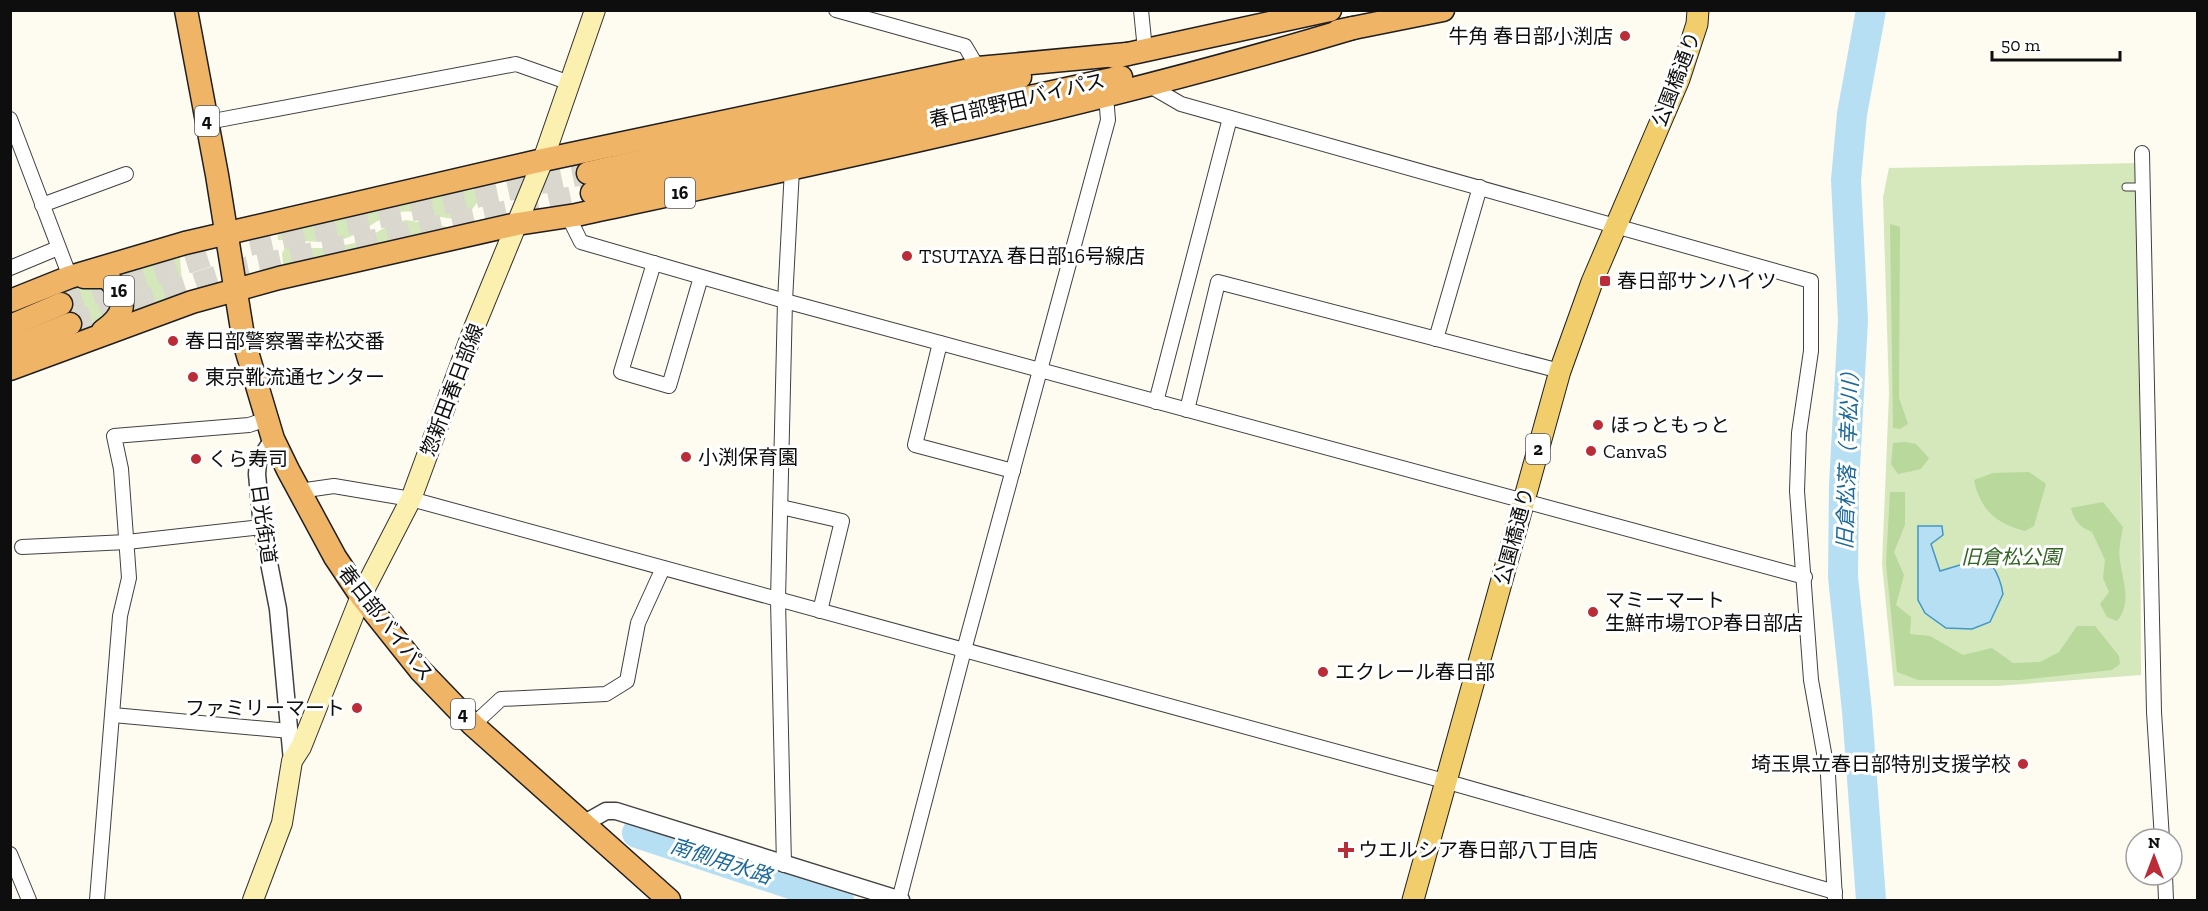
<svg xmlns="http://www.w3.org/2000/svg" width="2208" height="911" font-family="'Zilla Slab','Noto Sans JP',serif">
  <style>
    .green { fill: #d4e8bb }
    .forest { fill: #b9d89b }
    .water { fill: #b7dff4; stroke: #4197c8; stroke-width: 1.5 }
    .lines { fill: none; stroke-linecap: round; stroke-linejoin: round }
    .river { stroke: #b7dff4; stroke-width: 30 }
    .trunk-tunnel { stroke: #dad7cf; stroke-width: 22; stroke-dasharray: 22 11; stroke-linecap: butt }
    .service-casing { stroke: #414141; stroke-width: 9 }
    .minor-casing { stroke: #414141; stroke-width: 16 }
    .tertiary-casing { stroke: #414141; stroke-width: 19 }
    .secondary-casing { stroke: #303030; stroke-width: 22 }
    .primary-casing { stroke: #1f1f1f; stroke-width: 23 }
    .trunk-casing { stroke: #1f1f1f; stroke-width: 25 }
    .service { stroke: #fff; stroke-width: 7 }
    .minor { stroke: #fff; stroke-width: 14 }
    .tertiary { stroke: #fff; stroke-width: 16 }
    .secondary { stroke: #fbf0af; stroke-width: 20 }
    .primary { stroke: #f2cd6c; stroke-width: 21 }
    .trunk { stroke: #f0b466; stroke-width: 22 }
    .poi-dot { fill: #b92c38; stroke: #fff; stroke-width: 2 }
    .labels { text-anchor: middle; stroke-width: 6; stroke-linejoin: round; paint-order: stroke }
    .shield { fill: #fff; stroke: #565656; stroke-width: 1.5 }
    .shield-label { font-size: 18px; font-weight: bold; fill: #0e0e0e }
    .poi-label { font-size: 20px; fill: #0e0e0e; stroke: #fff; text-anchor: start }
    .street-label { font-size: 20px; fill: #0e0e0e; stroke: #fff }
    .park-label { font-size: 20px; font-style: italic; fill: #316421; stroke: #fff }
    .water-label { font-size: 21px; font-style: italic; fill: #1c699b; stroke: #fff }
  </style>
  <rect width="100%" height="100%" fill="#fefbf1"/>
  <g class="green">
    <path d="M 2139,163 L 2141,675 L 1997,686 L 1894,686 L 1882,564 L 1889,394 L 1883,197 L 1889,168 Z"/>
    <path d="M 485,187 C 462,242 439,207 401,212 C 381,215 366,231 347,238 C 327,245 299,240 278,240 L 277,228 L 344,212 L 395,206 Z"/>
    <path d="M 406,220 L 448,227 L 466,223 L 467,226 L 296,264 L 283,264 L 282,253 L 285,248 L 330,248 L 360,242 L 391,224 Z"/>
    <path d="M 180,258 L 183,295 L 138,312 L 134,311 L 135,290 L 128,273 L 133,268 Z"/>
    <path d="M 83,284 L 109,290 L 112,312 L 92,329 L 78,333 L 64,292 Z"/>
  </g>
  <g class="forest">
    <path d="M 1890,224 L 1900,227 L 1899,398 L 1908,424 L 1900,429 L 1893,428 Z"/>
    <path d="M 1905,442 L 1916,444 L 1929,458 L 1921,469 L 1898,474 L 1891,464 L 1893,443 Z"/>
    <path d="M 2029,472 L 2046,484 L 2034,526 L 2025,531 C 1997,524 1980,510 1974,480 L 1993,473 Z"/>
    <path d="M 1890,492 L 1905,492 L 1905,525 L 1894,552 L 1904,575 L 1896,605 L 1911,617 L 1910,634 L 1930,636 L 1963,655 L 1992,648 L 2013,663 L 2040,662 L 2059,652 L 2077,626 L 2095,626 L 2119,656 L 2120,664 L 2112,670 L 2020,680 L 1918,680 L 1897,672 L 1886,564 Z"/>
    <path d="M 2103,502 L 2123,527 C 2121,538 2118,550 2120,561 C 2123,582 2132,604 2117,621 L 2107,617 L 2100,604 L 2109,592 L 2103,578 L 2105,560 L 2092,532 C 2080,527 2074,521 2071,508 Z"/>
  </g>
  <path class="water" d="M 1918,526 L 1942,526 L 1943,535 L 1931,544 L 1940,571 L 1970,562 L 1967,550 C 1989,552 2000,575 2003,594 L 1990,622 L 1972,629 L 1946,628 L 1925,613 L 1918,600 Z"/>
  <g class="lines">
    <g class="river">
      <path d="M 637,833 L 839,900"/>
      <path d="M 1871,900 L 1857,711 L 1843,577 L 1844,485 L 1853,320 L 1846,180 L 1852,114 L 1871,10"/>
    </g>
    <g class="trunk-tunnel">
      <path d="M 61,304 L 226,250 L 588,173"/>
      <path d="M 70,324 L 240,269 L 592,193"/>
    </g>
    <defs>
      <path id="service" d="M 2126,187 L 2143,187"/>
      <g id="minor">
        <path d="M 836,10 L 965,46 L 978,68"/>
        <path d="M 1141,10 L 1145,50"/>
        <path d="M 1150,86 L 1181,104 L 1811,281 L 1811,351 L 1799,433 L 1797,491 L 1811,680 L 1828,775 L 1835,899"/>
        <path d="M 10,119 L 70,277"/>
        <path d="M 208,122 L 516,64 L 570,83"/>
        <path d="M 2142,153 L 2154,712 L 2162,839"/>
        <path d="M 42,205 L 126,174"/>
        <path d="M 568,216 L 581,242 L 785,301 L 1805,577"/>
        <path d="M 654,263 L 621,372 L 669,386 L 701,277"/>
        <path d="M 10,268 L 58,248"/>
        <path d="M 1436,339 L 1480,187"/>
        <path d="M 940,343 L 915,445 L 1013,471"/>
        <path d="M 1156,402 L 1230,118"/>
        <path d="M 1187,410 L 1218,282 L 1560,371"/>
        <path d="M 299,491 L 334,486 L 411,499 L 1448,782 L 1835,892"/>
        <path d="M 781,507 L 842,521 L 820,611"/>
        <path d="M 22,547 L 127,542 L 262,527"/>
        <path d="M 113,715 L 290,731"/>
        <path d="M 473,725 L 501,699 L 606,694 L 627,681 L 638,623 L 663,568"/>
        <path d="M 10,854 L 29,900"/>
        <path d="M 784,865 L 778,600 L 785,301 L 792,169"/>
        <path d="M 2165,875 L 2166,900"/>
        <path d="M 97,900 L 120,616 L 129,578 L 121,469 L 114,436 L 249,425 L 267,419"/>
        <path d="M 899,900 L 964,650 L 1108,120 L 1106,96"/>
      </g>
      <g id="tertiary">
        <path d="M 273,439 L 258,462 L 257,474 L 262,527 L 278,609 L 292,761"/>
        <path d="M 583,824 L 606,811 L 616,811 L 901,900"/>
      </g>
      <path id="secondary" d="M 253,900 L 282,823 L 292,761 L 301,747 L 361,596 L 411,499 L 474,328 L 543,160 L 595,10"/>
      <path id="primary" d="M 1413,900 L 1560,371 L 1592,282 L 1679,79 L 1697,24 L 1698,10"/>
      <g id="trunk">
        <path d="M 186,10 L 217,175 L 244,342 L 273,439 L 288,470 L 335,557 L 361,596 L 420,670 L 473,725 L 669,900"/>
        <path d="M 1338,31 L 1443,10"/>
        <path d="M 1114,57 L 1330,10"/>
        <path d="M 588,173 L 1020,77"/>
        <path d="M 592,193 L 1121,77"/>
        <path d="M 84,277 L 107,277 C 127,299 128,313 103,331"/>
        <path d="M 10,301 L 70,277 L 185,243 L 543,160 L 978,68 L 1127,54"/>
        <path d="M 10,326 L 61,304"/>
        <path d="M 10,349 L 70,324"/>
        <path d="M 10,369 L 192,302 L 279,278 L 517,224 L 576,215 C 837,159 1097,105 1353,28"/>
      </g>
    </defs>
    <use href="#service" class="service-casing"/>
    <use href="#minor" class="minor-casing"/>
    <use href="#tertiary" class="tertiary-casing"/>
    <use href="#secondary" class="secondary-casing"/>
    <use href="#primary" class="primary-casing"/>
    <use href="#trunk" class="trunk-casing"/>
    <use href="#service" class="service"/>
    <use href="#minor" class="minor"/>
    <use href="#tertiary" class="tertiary"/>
    <use href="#secondary" class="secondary"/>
    <use href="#primary" class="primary"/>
    <use href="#trunk" class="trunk"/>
  </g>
  <g class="poi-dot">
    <circle cx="1625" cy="36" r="6"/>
    <circle cx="907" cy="256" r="6"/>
    <rect x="1599" y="275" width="12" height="12" rx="3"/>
    <circle cx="173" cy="341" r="6"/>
    <circle cx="193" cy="377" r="6"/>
    <circle cx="1598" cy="425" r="6"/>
    <circle cx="1591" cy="451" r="6"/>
    <circle cx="686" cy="457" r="6"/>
    <circle cx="196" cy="459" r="6"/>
    <circle cx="1593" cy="612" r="6"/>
    <circle cx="1323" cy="672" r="6"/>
    <circle cx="357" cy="708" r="6"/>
    <circle cx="2023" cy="764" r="6"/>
    <path d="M1343 841h6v6h6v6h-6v6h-6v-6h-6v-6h6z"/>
  </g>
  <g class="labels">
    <g class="shield">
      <rect x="195" y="106" width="24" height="30" rx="4.5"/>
      <rect x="665" y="178" width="30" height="30" rx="4.5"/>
      <rect x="104" y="276" width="30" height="30" rx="4.5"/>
      <rect x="1526" y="434" width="24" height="30" rx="4.5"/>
      <rect x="451" y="699" width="24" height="30" rx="4.5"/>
    </g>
    <g class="shield-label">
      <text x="207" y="127">4</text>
      <text x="680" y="199">16</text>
      <text x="119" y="297">16</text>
      <text x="1538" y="455">2</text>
      <text x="463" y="720">4</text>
    </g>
    <g class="poi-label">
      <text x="1613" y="43" text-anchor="end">牛角 春日部小渕店</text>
      <text x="919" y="263">TSUTAYA 春日部16号線店</text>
      <text x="1617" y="288">春日部サンハイツ</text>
      <text x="185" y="348">春日部警察署幸松交番</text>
      <text x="205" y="384">東京靴流通センター</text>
      <text x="1610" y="432">ほっともっと</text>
      <text x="1603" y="458">CanvaS</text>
      <text x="698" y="464">小渕保育園</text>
      <text x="208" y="466">くら寿司</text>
      <text x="1605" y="607">マミーマート<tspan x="1605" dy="23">生鮮市場TOP春日部店</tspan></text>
      <text x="1335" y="679">エクレール春日部</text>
      <text x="345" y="715" text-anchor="end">ファミリーマート</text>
      <text x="2011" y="771" text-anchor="end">埼玉県立春日部特別支援学校</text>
      <text x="1358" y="857">ウエルシア春日部八丁目店</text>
    </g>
    <g class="street-label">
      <text transform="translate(1676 79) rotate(-69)" y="7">公園橋通り</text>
      <text transform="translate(1017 100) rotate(-13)" y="7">春日部野田バイパス</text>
      <text transform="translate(452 390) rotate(-69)" y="7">惣新田春日部線</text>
      <text transform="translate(264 524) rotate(82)" y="7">日光街道</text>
      <text transform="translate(1514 536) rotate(-75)" y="7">公園橋通り</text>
      <text transform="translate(386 623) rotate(52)" y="7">春日部バイパス</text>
    </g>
    <g class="park-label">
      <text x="2011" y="564">旧倉松公園</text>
    </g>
    <g class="water-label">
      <text transform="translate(1848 455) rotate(-88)" y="7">旧倉松落（幸松川）</text>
      <text transform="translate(721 861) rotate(18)" y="7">南側用水路</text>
    </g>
  </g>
  <rect width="2208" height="911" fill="none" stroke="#0e0e0e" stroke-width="24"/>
  <g transform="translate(2154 857)"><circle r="28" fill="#ffffff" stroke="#9f9f9f" stroke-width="1.5"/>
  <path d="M0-4.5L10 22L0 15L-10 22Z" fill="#b92c38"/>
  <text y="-9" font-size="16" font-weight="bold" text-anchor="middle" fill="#0e0e0e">N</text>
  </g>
  <path d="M1992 51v9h128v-9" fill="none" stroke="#0e0e0e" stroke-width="3"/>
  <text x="2001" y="51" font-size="18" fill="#0e0e0e" stroke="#ffffff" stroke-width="4.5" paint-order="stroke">50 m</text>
</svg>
